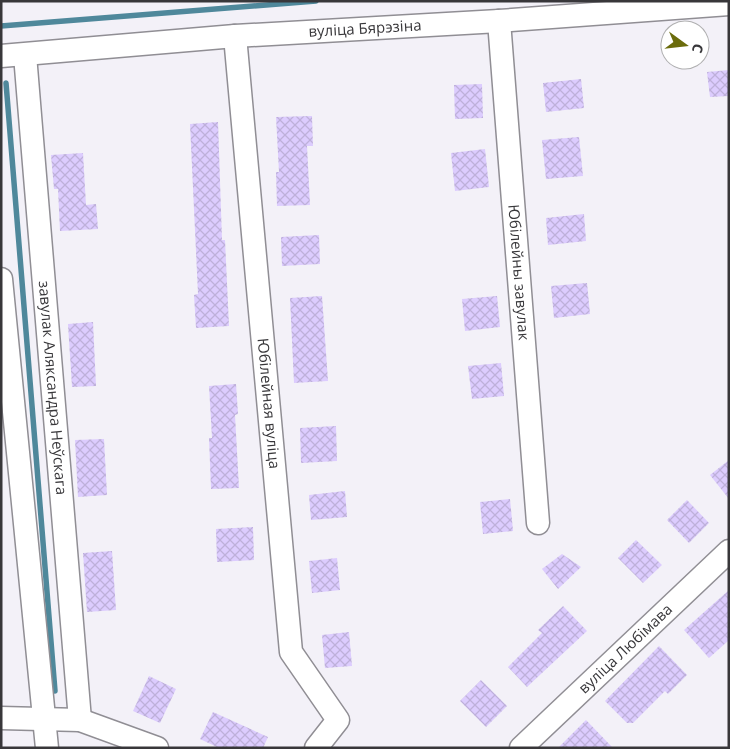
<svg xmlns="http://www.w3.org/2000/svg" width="730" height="749" font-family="'Open Sans',sans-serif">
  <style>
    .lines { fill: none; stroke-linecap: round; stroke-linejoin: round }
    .stream { stroke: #4f889b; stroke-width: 5.5 }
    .building { fill: url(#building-cross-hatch) }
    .minor-casing { stroke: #908e94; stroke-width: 25 }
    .minor { stroke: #fff; stroke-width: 22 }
    .labels { text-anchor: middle; stroke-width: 5; stroke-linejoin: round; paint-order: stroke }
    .street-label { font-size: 15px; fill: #38373a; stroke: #fff }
  </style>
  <defs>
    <pattern id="building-cross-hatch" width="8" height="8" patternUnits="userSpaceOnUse" patternTransform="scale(1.25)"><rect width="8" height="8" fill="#dcccfe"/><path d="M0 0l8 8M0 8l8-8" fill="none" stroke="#beb0da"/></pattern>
  </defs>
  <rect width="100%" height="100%" fill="#f3f1f8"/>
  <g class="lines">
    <g class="stream">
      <path d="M 1,26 L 316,1"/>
      <path d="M 6,83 L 55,691"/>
    </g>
  </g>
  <g class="building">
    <path d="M 729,70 L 729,96 L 710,97 L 707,72 Z"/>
    <path d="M 581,79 L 584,108 L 546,112 L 543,83 Z"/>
    <path d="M 482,84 L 483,118 L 455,119 L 454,85 Z"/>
    <path d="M 312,116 L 313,146 L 307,146 L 310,205 L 277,206 L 276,172 L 279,172 L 276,117 Z"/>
    <path d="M 218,122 L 222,240 L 225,240 L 229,326 L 196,328 L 194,295 L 198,294 L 190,124 Z"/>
    <path d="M 579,137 L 583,176 L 546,179 L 542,140 Z"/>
    <path d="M 485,149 L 489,187 L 455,191 L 451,153 Z"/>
    <path d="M 83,153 L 86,205 L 96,204 L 98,229 L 60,231 L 58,189 L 54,189 L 51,155 Z"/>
    <path d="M 584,214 L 586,241 L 548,245 L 546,218 Z"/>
    <path d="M 319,235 L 320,264 L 282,266 L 281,237 Z"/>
    <path d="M 587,283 L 590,314 L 554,318 L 551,286 Z"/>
    <path d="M 322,296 L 328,381 L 294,383 L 290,298 Z"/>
    <path d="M 497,296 L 500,327 L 465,331 L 462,299 Z"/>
    <path d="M 93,322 L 96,386 L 72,387 L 68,324 Z"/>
    <path d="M 501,363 L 504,396 L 472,399 L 468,366 Z"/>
    <path d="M 236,384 L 238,414 L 235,415 L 239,488 L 211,489 L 209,438 L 212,438 L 209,386 Z"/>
    <path d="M 336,426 L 337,461 L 301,463 L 300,428 Z"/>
    <path d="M 104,439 L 107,495 L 78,497 L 75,440 Z"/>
    <path d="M 729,460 L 729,499 L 710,475 Z"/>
    <path d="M 345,491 L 347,517 L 311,520 L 309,495 Z"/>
    <path d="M 510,499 L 513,531 L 483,534 L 480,502 Z"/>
    <path d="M 687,500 L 709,523 L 689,543 L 667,520 Z"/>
    <path d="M 253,527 L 254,560 L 217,562 L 216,529 Z"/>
    <path d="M 636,540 L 662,565 L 643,583 L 618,558 Z"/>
    <path d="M 112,551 L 116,610 L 87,612 L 83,553 Z"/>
    <path d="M 562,554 L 581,567 L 558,589 L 542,569 Z"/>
    <path d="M 337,558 L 340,590 L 312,593 L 309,561 Z"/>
    <path d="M 729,590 L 729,640 L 709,658 L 684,630 Z"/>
    <path d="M 563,606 L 587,631 L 527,687 L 508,667 L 542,633 L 538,630 Z"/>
    <path d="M 349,632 L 352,666 L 325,668 L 322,635 Z"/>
    <path d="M 659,646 L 687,675 L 668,694 L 665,691 L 633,723 L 627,723 L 605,701 Z"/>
    <path d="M 149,676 L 176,689 L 160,723 L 133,711 Z"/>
    <path d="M 481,680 L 507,706 L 486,727 L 460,701 Z"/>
    <path d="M 213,712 L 268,737 L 263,748 L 219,748 L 200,739 Z"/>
    <path d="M 586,720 L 613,748 L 558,748 Z"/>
  </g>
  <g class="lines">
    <defs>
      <g id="minor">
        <path id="s1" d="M 499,21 L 538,523"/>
        <path id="s2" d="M 235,36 L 291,652 L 338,720 L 316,748"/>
        <path id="s3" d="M 25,55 L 80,720"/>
        <path id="s4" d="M 1,56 L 235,36 L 499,21 L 729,4"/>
        <path d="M 1,279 L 47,748"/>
        <path d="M 1,718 L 80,720 L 157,748"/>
        <path id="s5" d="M 521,748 L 729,551"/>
      </g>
    </defs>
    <use href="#minor" class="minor-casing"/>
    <use href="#minor" class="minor"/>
  </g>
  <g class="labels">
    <g class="street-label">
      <text dy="5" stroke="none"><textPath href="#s4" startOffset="365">вуліца Бярэзіна</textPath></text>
      <text dy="5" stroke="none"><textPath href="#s1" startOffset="252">Юбілейны завулак</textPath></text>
      <text dy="5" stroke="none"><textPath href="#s3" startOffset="334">завулак Аляксандра Неўскага</textPath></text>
      <text dy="5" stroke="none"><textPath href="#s2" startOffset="369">Юбілейная вуліца</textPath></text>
      <text dy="5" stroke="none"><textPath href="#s5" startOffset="144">вуліца Любімава</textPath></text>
    </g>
  </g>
  <rect width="730" height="749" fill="none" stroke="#38373a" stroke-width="5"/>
  <g transform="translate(685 45) rotate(105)"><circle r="24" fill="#ffffff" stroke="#afafb0"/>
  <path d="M0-4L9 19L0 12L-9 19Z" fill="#6b6c0c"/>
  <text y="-8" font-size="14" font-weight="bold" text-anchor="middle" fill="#38373a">С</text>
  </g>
</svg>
